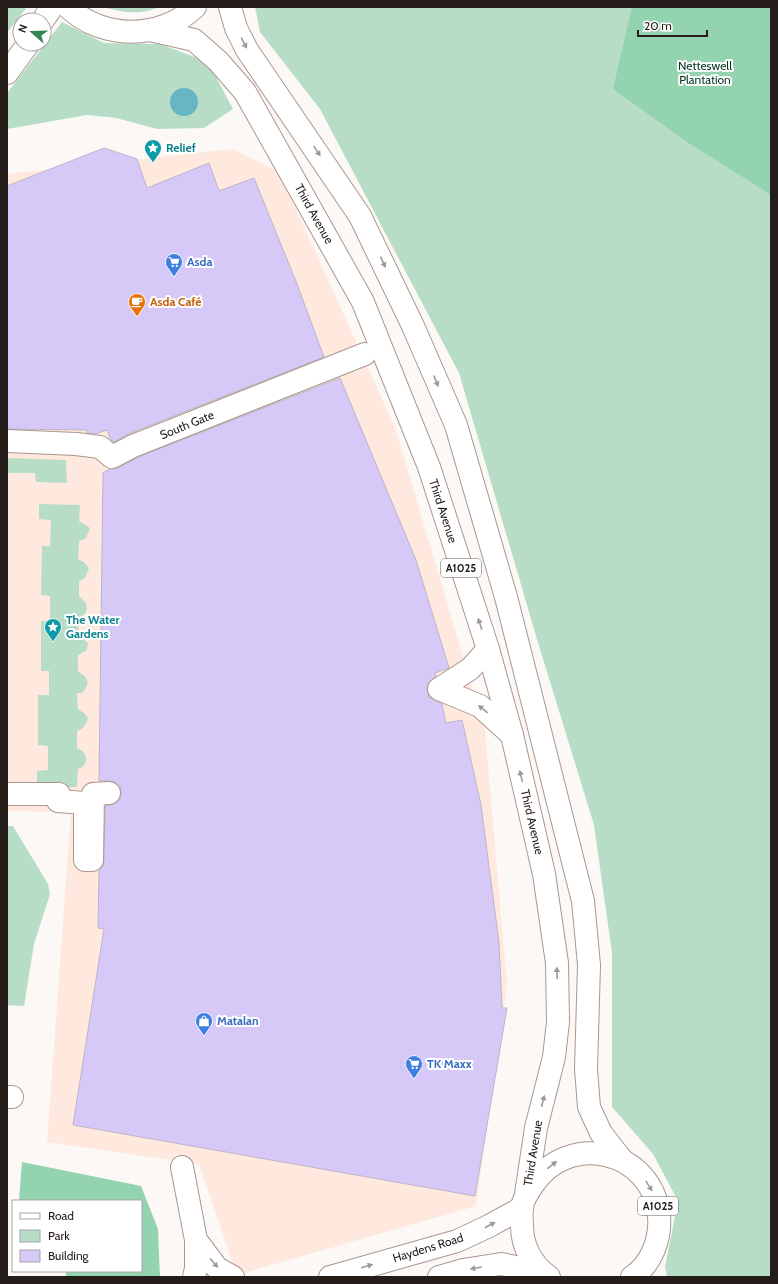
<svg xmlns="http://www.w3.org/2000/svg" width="778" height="1284" font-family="Cabin,sans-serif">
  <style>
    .built { fill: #ffe8dd }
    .green { fill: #b8ddc7 }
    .forest { fill: #94d3af }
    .water { fill: #66b6c6 }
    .building { fill: #d7c9f7; stroke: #bbb5c8 }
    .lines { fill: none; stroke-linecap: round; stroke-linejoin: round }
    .minor-casing { stroke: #aa978e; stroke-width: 24 }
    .major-casing { stroke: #aa978e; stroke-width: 24 }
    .minor { stroke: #fff; stroke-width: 22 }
    .major { stroke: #fff; stroke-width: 22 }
    .oneway { fill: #9c9998 }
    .labels { text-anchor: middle; stroke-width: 4; stroke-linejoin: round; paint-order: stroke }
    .shield { fill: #fff; stroke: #66615f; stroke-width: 1 }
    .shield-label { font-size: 11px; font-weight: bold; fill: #241d1a }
    .park-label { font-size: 12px; fill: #023721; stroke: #fff }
    .culture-label { font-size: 12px; font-weight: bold; fill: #0d838f; stroke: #fff; text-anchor: start }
    .street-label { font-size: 12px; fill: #241d1a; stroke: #fff }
    .shop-label { font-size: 12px; font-weight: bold; fill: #366cbe; stroke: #fff; text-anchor: start }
    .food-label { font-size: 12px; font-weight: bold; fill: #c56008; stroke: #fff; text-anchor: start }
  </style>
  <rect width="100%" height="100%" fill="#fcf8f6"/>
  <path class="built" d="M 232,149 L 279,172 L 395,427 L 485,731 L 507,984 L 476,1206 L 237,1275 L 199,1164 L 47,1142 L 71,812 L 7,811 L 7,174 Z"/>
  <g class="green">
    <path d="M 7,7 L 27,7 L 7,33 Z"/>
    <path d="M 102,7 L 159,7 C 139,16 122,12 102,7 Z"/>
    <path d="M 255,7 L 647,7 L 771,161 L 771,1277 L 667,1277 L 665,1267 L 678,1201 L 653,1154 L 612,1107 L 612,953 L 594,825 L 536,636 L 459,373 L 320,109 L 260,32 Z"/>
    <path d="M 62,22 L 104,43 L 160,44 L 208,62 L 233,109 L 204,128 L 157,129 L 116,118 L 87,115 L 7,129 L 7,93 Z"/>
    <path d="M 7,458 L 66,460 L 67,483 L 36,482 L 35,473 L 7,473 Z"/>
    <path d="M 39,504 L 80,505 L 79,521 L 90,528 L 86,538 L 79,541 L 78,559 L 84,562 L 89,568 L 85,578 L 79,581 L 79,596 L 86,603 C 88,612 86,613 79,618 L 78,635 L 88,643 L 87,650 L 78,655 L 78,671 C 89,679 91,682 82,693 L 77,693 L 78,709 L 84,713 L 88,718 C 86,724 84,729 77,731 L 77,748 C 88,752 90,765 78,769 L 77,787 L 37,787 L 37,771 L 48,770 L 48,746 L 38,745 L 38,695 L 49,695 L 49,671 L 41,671 L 41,621 L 50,621 L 50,596 L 41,595 L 42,546 L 50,546 L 51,520 L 39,519 Z"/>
    <path d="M 7,826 L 13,826 L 48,884 L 50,894 L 34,944 L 24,1006 L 7,1005 Z"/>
  </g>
  <g class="forest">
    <path d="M 632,7 L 771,7 L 771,195 L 690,144 L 613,89 Z"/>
    <path d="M 22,1162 L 141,1186 L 158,1229 L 160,1277 L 66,1277 L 66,1271 L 141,1271 L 141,1201 L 19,1201 Z"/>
  </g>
  <circle class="water" cx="184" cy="102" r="14"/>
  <g class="building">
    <path d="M 104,148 L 137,159 L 147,188 L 209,163 L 219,191 L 254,178 L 297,284 L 324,357 L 128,434 L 114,442 L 111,440 L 107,430 L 95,434 L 87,433 L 87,430 L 7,429 L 7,186 Z"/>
    <path d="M 340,378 L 416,560 L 449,668 L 435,673 L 436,676 L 428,683 L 427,691 L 429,697 L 442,704 L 446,723 L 462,720 L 481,805 L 499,943 L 502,1008 L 507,1008 L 475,1196 L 73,1125 L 104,929 L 98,928 L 99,871 L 103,866 L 104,860 L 105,806 L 116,803 L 120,799 L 121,793 L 120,786 L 115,782 L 108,781 L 99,781 L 103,473 L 109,469 L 118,468 L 138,457 Z"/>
  </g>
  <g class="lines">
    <defs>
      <g id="minor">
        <path d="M 43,20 L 52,7"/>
        <path d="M 7,73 L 28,44"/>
        <path d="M 7,441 L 76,444 L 100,447 L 112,457 L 133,446 L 365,354"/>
        <path d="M 488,649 L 470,669 L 439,689 L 480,706 L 512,735"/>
        <path d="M 7,794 L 59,794 L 58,801 L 85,803 L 85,860 L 92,860 L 93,794 L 109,793"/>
        <path d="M 7,1097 L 12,1097"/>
        <path d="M 182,1167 L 196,1240"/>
        <path d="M 194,1277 L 196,1268 L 196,1240 L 217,1268 L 233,1277"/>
        <path d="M 330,1277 L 457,1241 L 487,1227 L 522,1208"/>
        <path d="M 439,1277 L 463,1270 L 501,1264 L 541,1272"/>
      </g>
      <g id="major">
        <path d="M 68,7 C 102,40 161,40 195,7"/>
        <path d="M 230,7 L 236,28 L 247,50 L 360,216 L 413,326 L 456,425 L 506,597 L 583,901 L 589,965 L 586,1069 L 589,1107 L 601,1133 L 622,1160"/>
        <path d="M 150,30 L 194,40 L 218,61 L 245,92 L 363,302 L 429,467 L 488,649 L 512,735 L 544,874 L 557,963 L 558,1022 L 554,1057 L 536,1128 L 526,1194"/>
        <path d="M 549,1277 C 532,1265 522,1246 522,1226 C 522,1220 521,1213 522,1207 C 523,1200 528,1192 532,1186 C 568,1130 653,1150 659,1216 C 661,1238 652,1264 632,1277"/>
      </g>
    </defs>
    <use href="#minor" class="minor-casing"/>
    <use href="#major" class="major-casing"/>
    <use href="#minor" class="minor"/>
    <use href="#major" class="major"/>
  </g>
  <defs><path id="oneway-solid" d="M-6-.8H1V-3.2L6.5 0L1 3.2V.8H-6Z"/></defs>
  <g class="oneway">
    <use href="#oneway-solid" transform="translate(244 43) rotate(62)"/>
    <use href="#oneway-solid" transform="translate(317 151) rotate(56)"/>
    <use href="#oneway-solid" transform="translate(383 262) rotate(65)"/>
    <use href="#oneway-solid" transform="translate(436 381) rotate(67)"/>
    <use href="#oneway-solid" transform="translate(480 624) rotate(-108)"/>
    <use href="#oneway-solid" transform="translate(483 709) rotate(-141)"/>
    <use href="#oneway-solid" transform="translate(521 776) rotate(-103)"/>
    <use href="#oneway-solid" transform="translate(557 973) rotate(-92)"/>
    <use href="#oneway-solid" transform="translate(543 1101) rotate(-76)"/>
    <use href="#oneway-solid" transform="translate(552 1165) rotate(-38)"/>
    <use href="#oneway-solid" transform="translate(649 1186) rotate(58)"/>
    <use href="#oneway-solid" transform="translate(490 1225) rotate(-28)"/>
    <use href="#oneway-solid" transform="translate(214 1263) rotate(50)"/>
    <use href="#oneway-solid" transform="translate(367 1266) rotate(-16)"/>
    <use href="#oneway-solid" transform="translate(476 1268) rotate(170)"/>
  </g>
  <defs>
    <symbol id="sight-pin" viewBox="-11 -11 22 30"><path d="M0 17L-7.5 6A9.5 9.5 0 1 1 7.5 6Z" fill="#0f9aa8" stroke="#fff"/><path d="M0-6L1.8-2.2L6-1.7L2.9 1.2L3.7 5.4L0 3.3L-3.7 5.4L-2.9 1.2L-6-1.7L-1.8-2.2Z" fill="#fff"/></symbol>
    <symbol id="supermarket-pin" viewBox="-11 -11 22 30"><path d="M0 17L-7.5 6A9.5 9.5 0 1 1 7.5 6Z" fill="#3f7fe0" stroke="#fff"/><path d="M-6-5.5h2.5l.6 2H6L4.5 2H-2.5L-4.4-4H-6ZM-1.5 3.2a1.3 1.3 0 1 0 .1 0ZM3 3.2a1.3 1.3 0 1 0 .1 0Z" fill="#fff"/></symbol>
    <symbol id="cafe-pin" viewBox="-11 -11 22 30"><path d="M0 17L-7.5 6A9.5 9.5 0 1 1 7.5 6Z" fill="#e8710a" stroke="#fff"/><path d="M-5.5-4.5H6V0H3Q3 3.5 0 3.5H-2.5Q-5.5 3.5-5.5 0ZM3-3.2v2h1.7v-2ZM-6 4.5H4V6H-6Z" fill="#fff"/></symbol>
    <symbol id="shop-pin" viewBox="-11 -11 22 30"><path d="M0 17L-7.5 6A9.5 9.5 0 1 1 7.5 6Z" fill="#3f7fe0" stroke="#fff"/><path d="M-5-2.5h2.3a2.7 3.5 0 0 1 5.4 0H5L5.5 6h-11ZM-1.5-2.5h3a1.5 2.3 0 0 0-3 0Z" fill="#fff"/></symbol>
  </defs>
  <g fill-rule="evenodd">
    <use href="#sight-pin" x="143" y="138" width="20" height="27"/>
    <use href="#supermarket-pin" x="164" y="252" width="20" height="27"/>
    <use href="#cafe-pin" x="127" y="292" width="20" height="27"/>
    <use href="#sight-pin" x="43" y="617" width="20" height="27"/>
    <use href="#shop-pin" x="194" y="1011" width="20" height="27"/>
    <use href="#supermarket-pin" x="404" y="1054" width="20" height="27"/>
  </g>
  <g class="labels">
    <g class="shield">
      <rect x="441" y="559" width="40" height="18" rx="3"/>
      <rect x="638" y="1197" width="40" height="18" rx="3"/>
    </g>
    <g class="shield-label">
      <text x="461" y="572">A1025</text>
      <text x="658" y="1210">A1025</text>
    </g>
    <g class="park-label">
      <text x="705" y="70">Netteswell<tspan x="705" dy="14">Plantation</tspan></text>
    </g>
    <g class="culture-label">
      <text x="166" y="152">Relief</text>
      <text x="66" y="624">The Water<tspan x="66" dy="14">Gardens</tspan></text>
    </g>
    <g class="street-label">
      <text transform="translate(314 214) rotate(61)" y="4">Third Avenue</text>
      <text transform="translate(187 425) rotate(-22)" y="4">South Gate</text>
      <text transform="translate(443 511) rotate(72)" y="4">Third Avenue</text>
      <text transform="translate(532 822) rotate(77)" y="4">Third Avenue</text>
      <text transform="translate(533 1153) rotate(-81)" y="4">Third Avenue</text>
      <text transform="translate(428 1248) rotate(-17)" y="4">Haydens Road</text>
    </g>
    <g class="shop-label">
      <text x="187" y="266">Asda</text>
      <text x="217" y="1025">Matalan</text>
      <text x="427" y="1068">TK Maxx</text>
    </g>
    <g class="food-label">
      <text x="150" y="306">Asda Café</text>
    </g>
  </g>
  <rect width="778" height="1284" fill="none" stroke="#241d1a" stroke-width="16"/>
  <rect x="12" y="1200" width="130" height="72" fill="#ffffff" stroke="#a7a5a3"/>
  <rect x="20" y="1213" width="20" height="6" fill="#ffffff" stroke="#a7a5a3"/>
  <text x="48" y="1220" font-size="12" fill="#241d1a">Road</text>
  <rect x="20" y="1230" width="20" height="12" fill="#b8ddc7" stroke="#a7a5a3"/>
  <text x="48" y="1240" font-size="12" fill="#241d1a">Park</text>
  <rect x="20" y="1250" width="20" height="12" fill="#d7c9f7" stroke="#a7a5a3"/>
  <text x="48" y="1260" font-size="12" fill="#241d1a">Building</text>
  <g transform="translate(32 32) rotate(290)"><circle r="19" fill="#ffffff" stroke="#a7a5a3"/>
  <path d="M0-3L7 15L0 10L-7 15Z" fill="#358656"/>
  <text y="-6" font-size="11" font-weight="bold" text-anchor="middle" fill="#241d1a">N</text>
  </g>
  <path d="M638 30v6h69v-6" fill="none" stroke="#241d1a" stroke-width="2"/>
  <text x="644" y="30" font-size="12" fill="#241d1a" stroke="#ffffff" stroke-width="3" paint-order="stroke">20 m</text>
</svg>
